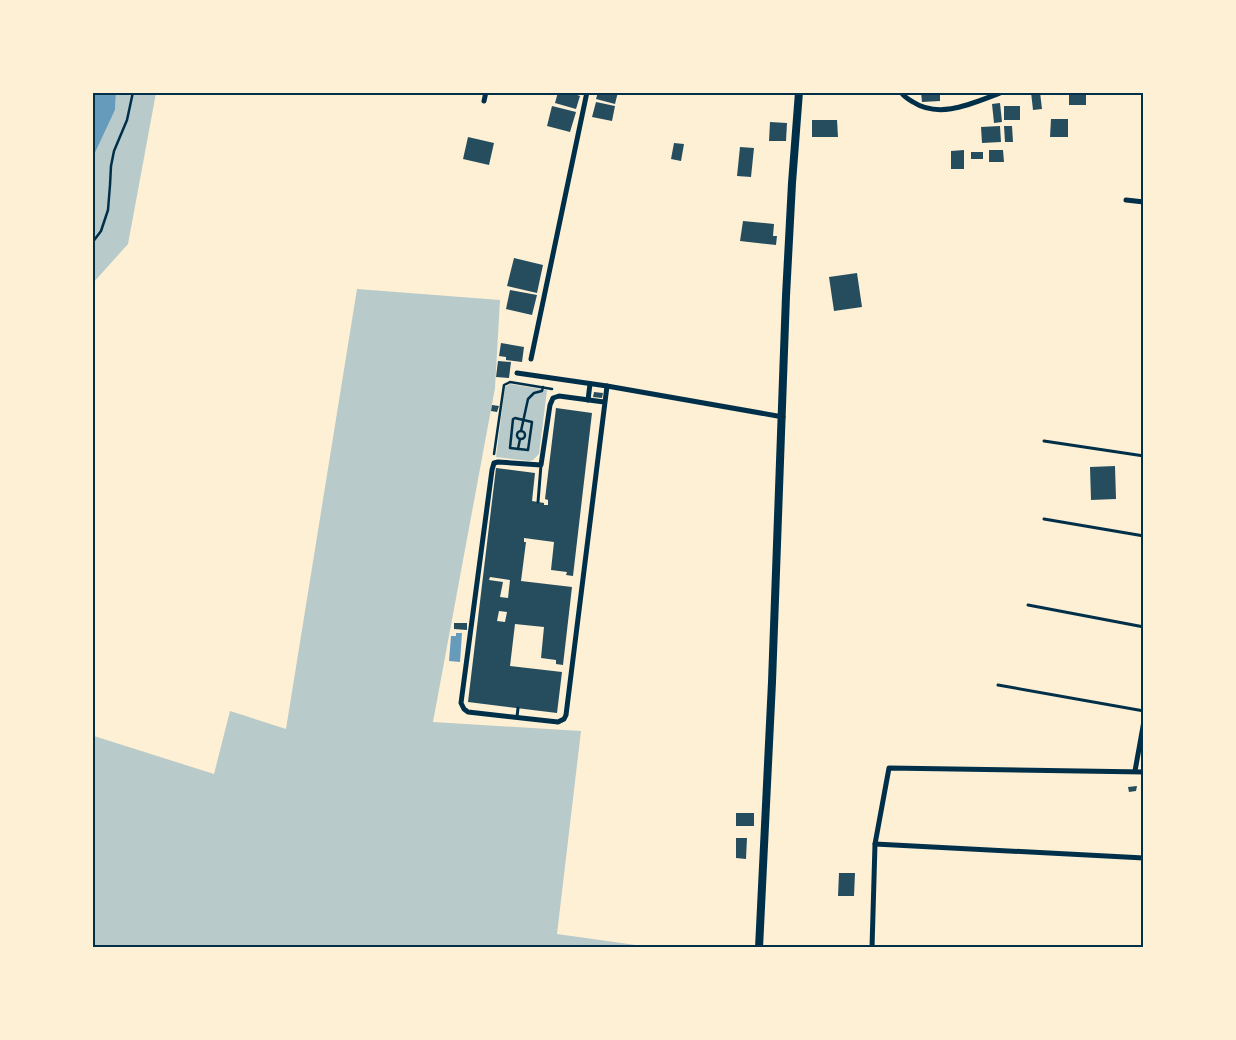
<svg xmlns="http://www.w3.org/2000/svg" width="1236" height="1040" font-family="'Sofia Sans Condensed',sans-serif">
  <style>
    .green { fill: #b9caca }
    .water { fill: #669bbc }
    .building { fill: #264d5e; fill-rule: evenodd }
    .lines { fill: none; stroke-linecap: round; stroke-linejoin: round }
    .path { stroke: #003049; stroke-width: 2.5 }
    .service { stroke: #003049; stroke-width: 3 }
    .minor { stroke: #003049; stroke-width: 5 }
    .tertiary { stroke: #003049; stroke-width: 8 }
    .neatline { fill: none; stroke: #003049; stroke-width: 2 }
  </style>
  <rect width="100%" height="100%" fill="#fdf0d5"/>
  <g class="green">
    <path d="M 116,93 L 156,93 L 128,244 L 93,283 L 92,162 L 94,155 L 115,110 Z"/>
    <path d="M 357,289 L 500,300 L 495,388 L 433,722 L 581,731 L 557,934 L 650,947 L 93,948 L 92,743 L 94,736 L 214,774 L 230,711 L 286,729 Z"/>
    <path d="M 510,384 L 547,390 L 539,454 L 533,460 L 529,461 L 496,457 L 505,387 Z"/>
  </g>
  <g class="water">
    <path d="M 93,92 L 116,93 L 115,110 L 94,155 L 93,162 Z"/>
    <path d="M 456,633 L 462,633 L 460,662 L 449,661 L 451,636 L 456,636 Z"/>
  </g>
  <g class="building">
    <path d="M 558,92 L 569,92 L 580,96 L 576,109 L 555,103 Z"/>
    <path d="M 598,92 L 618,92 L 615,104 L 596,99 Z"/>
    <path d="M 921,92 L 940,92 L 940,101 L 922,102 Z"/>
    <path d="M 1031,92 L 1040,92 L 1042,109 L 1033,110 Z"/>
    <rect x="1069" y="92" width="17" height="13"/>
    <path d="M 596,102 L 615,106 L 612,121 L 592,117 Z"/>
    <path d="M 1000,103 L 1002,122 L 994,123 L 992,104 Z"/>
    <path d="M 552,106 L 576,112 L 570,132 L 547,126 Z"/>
    <rect x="1004" y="106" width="16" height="14"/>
    <path d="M 1051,119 L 1068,119 L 1068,137 L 1050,137 Z"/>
    <path d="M 812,120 L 837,120 L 838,137 L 812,137 Z"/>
    <path d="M 770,122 L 787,123 L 786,141 L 769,141 Z"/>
    <path d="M 1000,126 L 1001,142 L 982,143 L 981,127 Z"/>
    <path d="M 1004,126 L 1012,126 L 1013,142 L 1005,142 Z"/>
    <path d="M 468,137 L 494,143 L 489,165 L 463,159 Z"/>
    <path d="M 674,143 L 684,144 L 681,161 L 671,159 Z"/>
    <path d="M 740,147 L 754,148 L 751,177 L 737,176 Z"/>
    <path d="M 964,150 L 964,169 L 951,169 L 951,151 Z"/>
    <path d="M 989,150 L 1003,150 L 1004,162 L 989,162 Z"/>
    <rect x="971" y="152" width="12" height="7"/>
    <path d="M 743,221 L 774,224 L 773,236 L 777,236 L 776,245 L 740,241 Z"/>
    <path d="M 514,258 L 543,265 L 537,293 L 507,286 Z"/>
    <path d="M 857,273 L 862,307 L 834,311 L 829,277 Z"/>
    <path d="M 510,290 L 537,295 L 532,315 L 506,309 Z"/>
    <path d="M 501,343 L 524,347 L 522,362 L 506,360 L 506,357 L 499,356 Z"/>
    <path d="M 498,361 L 511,362 L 509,378 L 496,377 Z"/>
    <path d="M 594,392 L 603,393 L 602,398 L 593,397 Z"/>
    <path d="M 492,405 L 499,406 L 497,412 L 491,411 Z"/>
    <path d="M 556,408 L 592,413 L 573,576 L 566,575 L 567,572 L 551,570 L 554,542 L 524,538 L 524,542 L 526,542 L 521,581 L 572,587 L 563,665 L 556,664 L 556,660 L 541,658 L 544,627 L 515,624 L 510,666 L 562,672 L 557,713 L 468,702 L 496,468 L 535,473 L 532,501 L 544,503 L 544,505 L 548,505 L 548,500 L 545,499 ZM 490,577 L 510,580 L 508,598 L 500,597 L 503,582 L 489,580 ZM 499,611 L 507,612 L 505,622 L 497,621 Z"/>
    <path d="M 1115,466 L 1116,499 L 1091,500 L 1090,467 Z"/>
    <path d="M 454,623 L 467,623 L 467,630 L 454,629 Z"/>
    <path d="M 1137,786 L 1136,791 L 1129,792 L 1128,787 Z"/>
    <rect x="736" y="813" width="18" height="13"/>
    <path d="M 736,838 L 747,838 L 746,859 L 736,858 Z"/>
    <path d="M 839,873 L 855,873 L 854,896 L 838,896 Z"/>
  </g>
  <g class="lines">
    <g class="path">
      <path d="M 92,243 L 101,231 L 108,210 L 110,185 L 111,166 L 114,151 L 127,120 L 133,92"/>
      <path d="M 515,418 L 532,422 L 528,450 L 510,448 L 513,419 Z"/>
      <circle cx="521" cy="435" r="4"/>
      <path d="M 521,431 L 528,399 L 534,393 L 542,391 L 543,387"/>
      <path d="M 518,449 L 520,439"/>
      <path d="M 494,454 L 504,385 L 510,382 L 552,389"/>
    </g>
    <g class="service">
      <path d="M 1044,441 L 1144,456"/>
      <path d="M 538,502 L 541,465"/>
      <path d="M 1044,519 L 1144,536"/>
      <path d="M 1028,605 L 1144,627"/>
      <path d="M 998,685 L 1144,711"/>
      <path d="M 517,717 L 518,708"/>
    </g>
    <g class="minor">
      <path d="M 901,92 C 904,97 908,99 913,102 C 941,120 975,102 1003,92"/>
      <path d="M 484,101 L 486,92"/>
      <path d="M 1126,200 L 1144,202"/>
      <path d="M 531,359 L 587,92"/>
      <path d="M 517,373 L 607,386 L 783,417"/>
      <path d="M 588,400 L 590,384"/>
      <path d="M 604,402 L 559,396 L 553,398 L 550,405 L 541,465 L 498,462 L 494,463 L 492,470 L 461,703 L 464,709 L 468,712 L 558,722 L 564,719 L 566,715 L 607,386"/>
      <path d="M 1135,771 L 1144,721"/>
      <path d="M 875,844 L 1144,858"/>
      <path d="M 872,948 L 875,844 L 889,768 L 1144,772"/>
    </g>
    <path class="tertiary" d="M 759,948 L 772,682 L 786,296 L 792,183 L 799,92"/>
  </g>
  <rect width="1236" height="1040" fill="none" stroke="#fdf0d5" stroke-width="188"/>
  <rect x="94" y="94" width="1048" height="852" class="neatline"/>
</svg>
